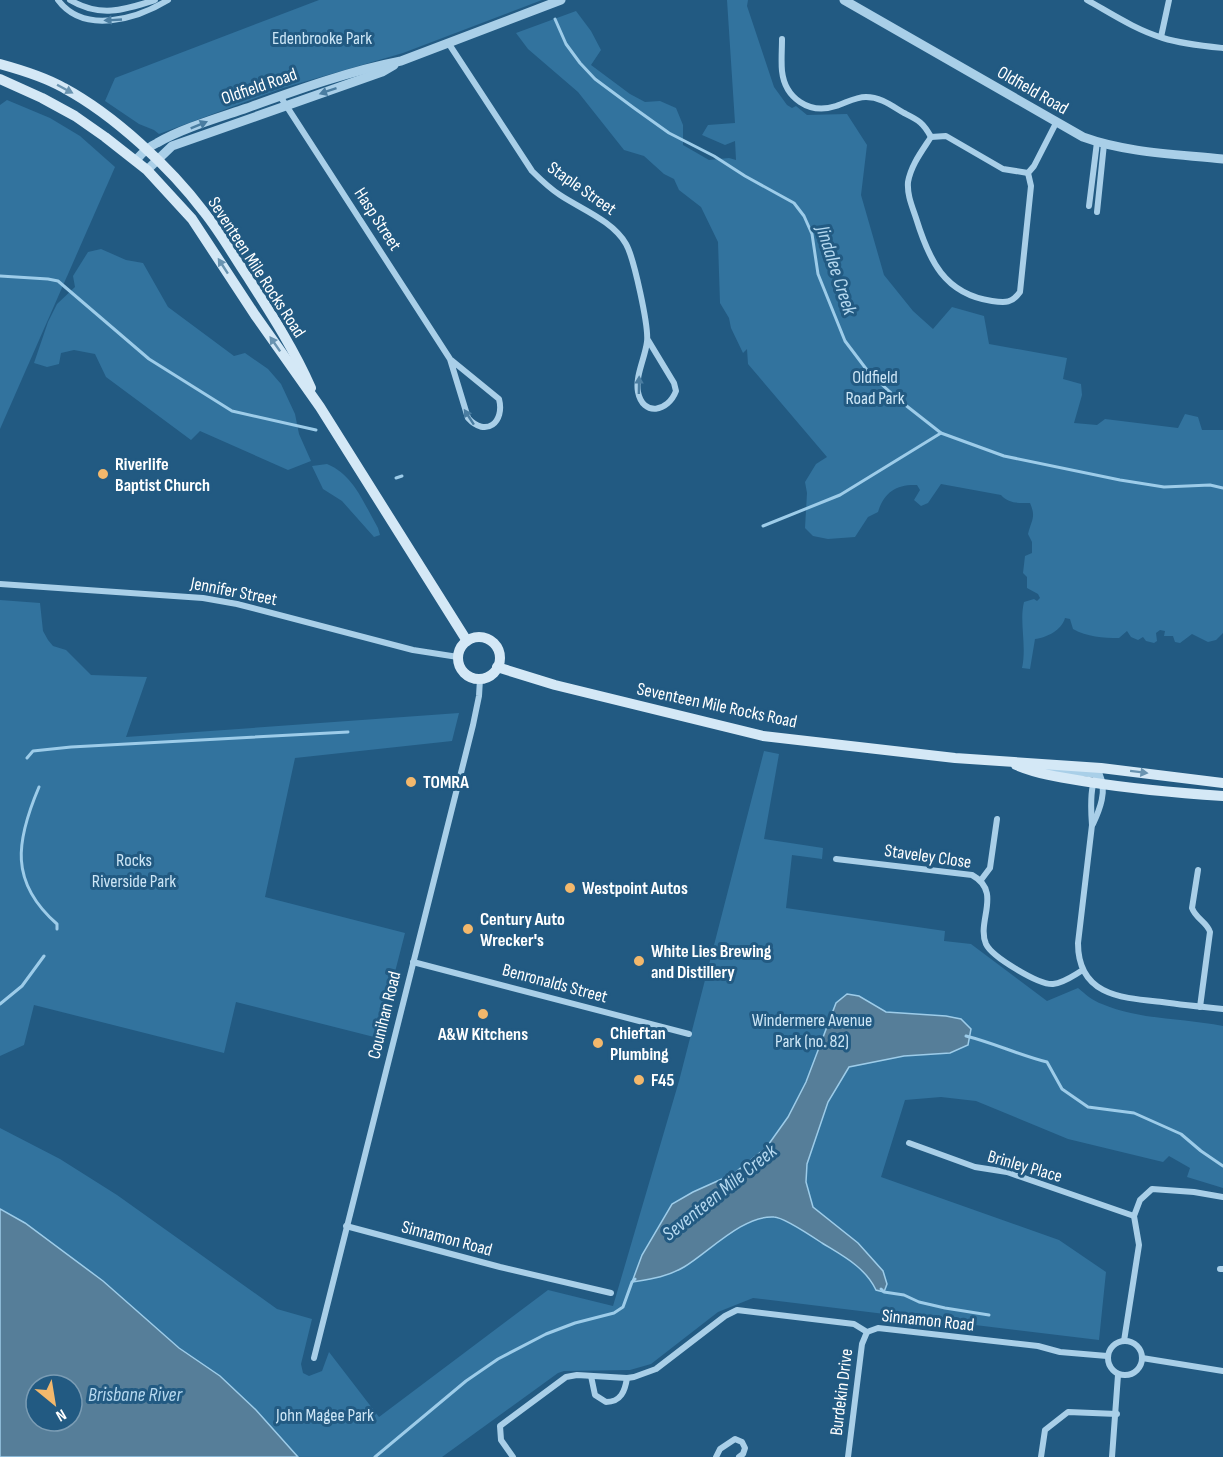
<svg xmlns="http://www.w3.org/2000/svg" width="1223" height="1457" font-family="'Sofia Sans Condensed',sans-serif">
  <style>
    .green { fill: #32739e }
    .water { fill: #567e99; stroke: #9dcce9; stroke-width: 1.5; fill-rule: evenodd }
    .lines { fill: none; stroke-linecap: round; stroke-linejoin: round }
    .stream { stroke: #9dcce9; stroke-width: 3 }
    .minor { stroke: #a9cfe8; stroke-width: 6 }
    .tertiary { stroke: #a9cfe8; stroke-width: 9 }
    .secondary { stroke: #d4e8f6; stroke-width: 10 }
    .oneway { fill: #4a7da1 }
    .oneway2 { fill: #6993b0 }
    .poi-dot { fill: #f3b86c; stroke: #225a82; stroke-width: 2 }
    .labels { text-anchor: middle; stroke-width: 6; stroke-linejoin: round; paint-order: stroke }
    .park-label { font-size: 18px; fill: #cde6f6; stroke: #225a82 }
    .street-label { font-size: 18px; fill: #fff; stroke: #225a82 }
    .poi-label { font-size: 18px; font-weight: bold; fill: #fff; stroke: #225a82; text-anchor: start }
    .water-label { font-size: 20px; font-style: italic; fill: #b5d8ef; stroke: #225a82 }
  </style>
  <rect width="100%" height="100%" fill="#225a82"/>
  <g class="green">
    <path d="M 319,0 L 542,0 L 403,53 L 283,88 L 159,134 L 154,130 L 139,124 L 105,101 L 115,78 Z"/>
    <path d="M 727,0 L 748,0 L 747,6 L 774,87 L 787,105 L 792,108 L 796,106 L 807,115 L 847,114 L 867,145 L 861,195 L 884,275 L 913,311 L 933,329 L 952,307 L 984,316 L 989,344 L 1067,358 L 1063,379 L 1081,384 L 1082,395 L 1074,423 L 1097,425 L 1105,419 L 1178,428 L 1185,414 L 1198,417 L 1202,430 L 1223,430 L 1223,633 L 1216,640 L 1208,642 L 1192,634 L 1180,643 L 1175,642 L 1173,636 L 1164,636 L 1165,631 L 1160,630 L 1156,633 L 1157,641 L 1154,643 L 1146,641 L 1143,637 L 1138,640 L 1131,637 L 1127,631 L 1119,638 C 1103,638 1087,637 1073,629 L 1070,619 L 1065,618 C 1062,630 1046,638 1035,639 L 1030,669 L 1022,668 C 1027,645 1019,622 1024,602 L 1034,599 L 1037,601 L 1040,598 L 1038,594 L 1027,588 L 1027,577 L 1023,573 L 1025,556 L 1032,553 L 1032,542 L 1028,534 C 1032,519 1036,517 1030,503 C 1019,503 1009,504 1001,495 L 941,484 L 928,503 L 921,506 L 914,500 L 920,490 L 917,485 C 897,484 884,492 878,512 L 868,517 L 855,537 L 828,539 L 813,536 L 805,528 L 807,493 L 805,482 L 816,464 L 827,457 L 748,364 L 747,349 L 743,353 L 731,328 L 729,318 L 720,303 L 718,242 L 701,207 L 679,190 L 674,179 L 664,174 L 644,156 L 624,150 L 578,92 L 528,49 L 516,33 L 576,11 L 591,31 L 601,50 L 591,65 L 630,94 L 645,102 L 660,101 L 676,108 L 683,125 L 683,145 L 709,160 L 729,158 L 736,160 L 735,141 L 725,145 L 702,135 L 708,125 L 735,123 Z"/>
    <path d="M 7,100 L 50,118 L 80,136 L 115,167 L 0,429 L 0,105 Z"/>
    <path d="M 101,249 L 126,260 L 143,263 L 168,307 L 234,356 L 245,353 L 268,369 L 281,384 L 295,414 L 299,434 L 311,461 L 288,470 L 200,431 L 191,440 L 106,377 L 95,354 L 74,350 L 61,353 L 59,364 L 47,367 L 34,363 L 48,322 L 57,304 L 75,287 L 73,276 L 88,252 Z"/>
    <path d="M 327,464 C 354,475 364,504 378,528 L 380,535 L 374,537 L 342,501 L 323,489 L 312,466 Z"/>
    <path d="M 0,600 L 40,603 L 43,631 L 48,640 L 53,646 L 66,650 L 91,675 L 147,677 L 126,737 L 459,713 L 452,741 L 295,758 L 265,897 L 405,933 L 378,1038 L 236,1002 L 224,1053 L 34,1005 L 24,1045 L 0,1056 Z"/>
    <path d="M 764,751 L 779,754 L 764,839 L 823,848 L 822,859 L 792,855 L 786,908 L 945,931 L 944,941 L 971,944 L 1047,1001 L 1078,988 C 1085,994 1093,1001 1102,1004 C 1139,1020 1183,1018 1223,1026 L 1223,1188 L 1187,1177 L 1190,1168 L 1169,1156 L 1163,1162 L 1068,1139 L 976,1101 L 941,1097 L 905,1100 L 881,1177 L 1059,1240 L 1106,1272 L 1099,1340 L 753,1298 L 718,1312 L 651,1364 L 630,1370 L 564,1371 L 558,1373 L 442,1457 L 298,1457 L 256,1410 L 220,1376 L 179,1348 L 103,1281 L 25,1223 L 0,1209 L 0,1128 L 60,1159 L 117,1195 L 277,1309 L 312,1319 L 301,1364 L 303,1373 L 309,1376 L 322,1371 L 329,1352 L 379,1417 L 548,1290 L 613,1306 L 679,1081 Z"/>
  </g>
  <g class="water">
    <path d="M 847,994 L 859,996 L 886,1012 L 946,1016 L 961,1019 L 971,1029 L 968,1045 L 950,1053 L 904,1056 L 849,1067 L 828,1102 L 807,1164 L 806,1182 L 813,1207 L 858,1243 L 883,1271 L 887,1284 L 884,1292 L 876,1290 C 865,1267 843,1256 822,1243 C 813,1237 783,1217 774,1217 C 743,1215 709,1252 684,1267 C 667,1277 651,1279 632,1282 L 642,1255 L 672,1204 L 693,1192 L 733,1174 L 766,1148 L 788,1117 L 806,1082 L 836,1003 Z"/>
    <path d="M 0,1209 L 25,1223 L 103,1281 L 179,1348 L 220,1376 L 256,1410 L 298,1457 L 0,1457 ZM 36,1385 L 72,1385 L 72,1421 L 36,1421 Z"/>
  </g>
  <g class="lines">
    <g class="stream">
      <path d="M 555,19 L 566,44 L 580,63 L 595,79 L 634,108 L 669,133 L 714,156 L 745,176 L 794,203 L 804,216 L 812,234 L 818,274 L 845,341 L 870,374 L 899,400 L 941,433 L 1004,456 L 1120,480 L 1164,487 L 1210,485 L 1223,488"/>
      <path d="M 0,276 L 48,279 L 58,281 L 149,359 L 232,411 L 316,430"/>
      <path d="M 396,478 L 402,476"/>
      <path d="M 763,526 L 840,495 L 941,433"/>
      <path d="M 27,758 L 33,751 L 71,747 L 348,732"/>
      <path d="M 39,787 C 16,841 9,882 57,924 L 57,929"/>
      <path d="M 0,1004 L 22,986 L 44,956"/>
      <path d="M 966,1036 C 994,1043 1019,1055 1047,1062 L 1062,1089 L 1088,1107 L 1134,1113 L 1181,1134 L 1201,1151 L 1223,1166"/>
      <path d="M 881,1289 L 884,1292 L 904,1295 L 919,1302 L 945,1308 L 989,1315"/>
      <path d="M 375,1457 L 466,1381 L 498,1359 L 546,1334 L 575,1323 L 614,1313 L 623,1307 L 632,1282 L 635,1279"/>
    </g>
    <g class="minor">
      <path d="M 58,0 C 84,35 137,19 168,0"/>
      <path d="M 70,0 C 100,18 124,10 155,0"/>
      <path d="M 1087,0 C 1112,14 1136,30 1163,38 C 1182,44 1203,46 1223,48"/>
      <path d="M 1161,37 L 1169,0"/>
      <path d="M 782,39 C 782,50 781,61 782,71 C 785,98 809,115 836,106 C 846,103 855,97 866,97 C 881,97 892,106 904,113 C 918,120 923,122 931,137 L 946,136 L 1003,169 L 1028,173"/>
      <path d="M 449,44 L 532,171 C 541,180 549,188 560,195 C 581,209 613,221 626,244 C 634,258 649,327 647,342 C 645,358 635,376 638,392 C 643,417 668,412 676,391 L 674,383 L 648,340"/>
      <path d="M 280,96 L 450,359 L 499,399 C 505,422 486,438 468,418 L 450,359"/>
      <path d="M 931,137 C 922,151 911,165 908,182 C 907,195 912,206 916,218 C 929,260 944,294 992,301 C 1006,303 1012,303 1020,292 L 1031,186 L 1028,173 L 1034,166 L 1056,123"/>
      <path d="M 1089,206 L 1097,142"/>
      <path d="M 1097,212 L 1104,144"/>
      <path d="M 0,584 L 203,598 L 237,604 L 413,650 L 458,657"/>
      <path d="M 1046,767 L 1055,771 L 1100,775 C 1107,791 1100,809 1093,824"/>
      <path d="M 1101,768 C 1100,775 1094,779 1093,785 C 1090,798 1091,812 1092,825 L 1078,943 C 1078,996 1122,998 1162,1002 C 1183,1005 1203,1007 1223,1009"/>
      <path d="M 836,859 L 972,875 C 1003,892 976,921 986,944 C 992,957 1039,985 1053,984 C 1064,983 1074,975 1083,970"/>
      <path d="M 1198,870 L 1192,908 C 1196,919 1207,922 1210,932 L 1200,1007"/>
      <path d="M 981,880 L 990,868 L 997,819"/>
      <path d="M 413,962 L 689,1034"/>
      <path d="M 909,1143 L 975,1167 L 1007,1172 L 1134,1216"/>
      <path d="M 346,1226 L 500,1267 L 611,1293"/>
      <path d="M 1220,1269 L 1223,1269"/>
      <circle cx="1125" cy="1358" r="17"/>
      <path d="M 1124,1341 L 1139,1245 L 1134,1216 L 1140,1200 L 1152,1189 L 1194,1192 L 1223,1197"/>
      <path d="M 314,1358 L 473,725 L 479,696 L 480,679"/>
      <path d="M 1142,1358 L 1223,1371"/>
      <path d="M 591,1376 L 595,1395 L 606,1402 C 621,1402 625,1391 627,1378"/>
      <path d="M 513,1457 L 501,1440 L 500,1426 L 566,1377 L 577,1375 L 627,1378 L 634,1377 L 656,1369 L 725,1316 L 737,1310 L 854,1324 L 867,1332 L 878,1328 L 1038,1346 L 1060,1352 L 1107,1356"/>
      <path d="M 716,1457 L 720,1449 L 735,1439 L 742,1442 L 745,1448 L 743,1454 L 739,1457"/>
      <path d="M 848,1457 L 862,1344 L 867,1332"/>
      <path d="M 1041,1457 L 1045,1430 L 1068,1412 L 1117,1414"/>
      <path d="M 1112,1457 L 1118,1375"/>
    </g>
    <g class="tertiary">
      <path d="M 844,0 L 1083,137 C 1127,153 1176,154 1223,159"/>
      <path d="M 136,160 C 142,153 148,147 157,143 C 183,128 218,118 247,108 C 297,90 349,71 401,61 L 561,0"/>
      <path d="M 147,170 L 172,146 L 382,72 L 394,65"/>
    </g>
    <g class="secondary">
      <path d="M 0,64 C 22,70 45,77 64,88 C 114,115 170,167 204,212 C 220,232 233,255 247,276 C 270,312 294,349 311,388"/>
      <path d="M 0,79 L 42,98 L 75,116 L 105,137 L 147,170 L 192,219 L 255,315 L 320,407 L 467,641"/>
      <circle cx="479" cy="658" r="21"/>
      <path d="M 497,667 L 555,685 L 763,736 L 955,758 L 1101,768 L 1223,783"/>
      <path d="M 1016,765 C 1040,775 1064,778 1089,782 C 1133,789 1178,793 1223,796"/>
    </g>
  </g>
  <defs><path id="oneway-solid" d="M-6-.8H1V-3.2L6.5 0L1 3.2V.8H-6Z" transform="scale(1.5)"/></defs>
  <g class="oneway">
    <use href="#oneway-solid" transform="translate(113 20) rotate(177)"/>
    <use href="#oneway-solid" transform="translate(328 91) rotate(161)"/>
    <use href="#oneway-solid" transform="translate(199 125) rotate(-22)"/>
    <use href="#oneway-solid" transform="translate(639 385) rotate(-89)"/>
    <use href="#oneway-solid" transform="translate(469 417) rotate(-123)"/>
  </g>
  <g class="oneway2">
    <use href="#oneway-solid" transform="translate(65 89) rotate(28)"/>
    <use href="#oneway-solid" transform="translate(223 266) rotate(-123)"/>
    <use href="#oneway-solid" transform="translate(275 344) rotate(-125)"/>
    <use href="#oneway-solid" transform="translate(1139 772) rotate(7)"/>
  </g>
  <g class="poi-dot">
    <circle cx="103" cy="474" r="6"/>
    <circle cx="411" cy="782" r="6"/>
    <circle cx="570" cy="888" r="6"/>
    <circle cx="468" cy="929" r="6"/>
    <circle cx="639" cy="961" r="6"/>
    <circle cx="483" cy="1014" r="6"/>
    <circle cx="598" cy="1043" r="6"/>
    <circle cx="639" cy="1080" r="6"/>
  </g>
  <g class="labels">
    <g class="park-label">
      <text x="322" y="44">Edenbrooke Park</text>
      <text x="875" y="383">Oldfield<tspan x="875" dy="21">Road Park</tspan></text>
      <text x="134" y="866">Rocks<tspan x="134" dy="21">Riverside Park</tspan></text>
      <text x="812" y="1026">Windermere Avenue<tspan x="812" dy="21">Park (no. 82)</tspan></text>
      <text x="325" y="1421">John Magee Park</text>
    </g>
    <g class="street-label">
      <text transform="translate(259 86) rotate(-19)" y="6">Oldfield Road</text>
      <text transform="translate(1033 90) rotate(30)" y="6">Oldfield Road</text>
      <text transform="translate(582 188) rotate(35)" y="6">Staple Street</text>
      <text transform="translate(378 219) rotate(57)" y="6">Hasp Street</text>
      <text transform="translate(257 267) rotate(57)" y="6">Seventeen Mile Rocks Road</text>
      <text transform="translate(234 591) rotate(11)" y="6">Jennifer Street</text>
      <text transform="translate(717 705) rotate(12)" y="6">Seventeen Mile Rocks Road</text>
      <text transform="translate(928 856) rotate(8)" y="6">Staveley Close</text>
      <text transform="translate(555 983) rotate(15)" y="6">Benronalds Street</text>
      <text transform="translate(384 1015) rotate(-76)" y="6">Counihan Road</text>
      <text transform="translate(1025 1166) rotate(16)" y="6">Brinley Place</text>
      <text transform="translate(447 1238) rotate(15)" y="6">Sinnamon Road</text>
      <text transform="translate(928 1320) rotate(6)" y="6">Sinnamon Road</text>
      <text transform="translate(841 1392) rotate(-83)" y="6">Burdekin Drive</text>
    </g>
    <g class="poi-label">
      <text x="115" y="470">Riverlife<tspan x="115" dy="21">Baptist Church</tspan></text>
      <text x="423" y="788">TOMRA</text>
      <text x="582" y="894">Westpoint Autos</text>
      <text x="480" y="925">Century Auto<tspan x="480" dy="21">Wrecker's</tspan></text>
      <text x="651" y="957">White Lies Brewing<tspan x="651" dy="21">and Distillery</tspan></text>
      <text x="610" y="1039">Chieftan<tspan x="610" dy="21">Plumbing</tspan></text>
      <text x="483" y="1040" text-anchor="middle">A&amp;W Kitchens</text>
      <text x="651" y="1086">F45</text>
    </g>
    <g class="water-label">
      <text transform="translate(837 270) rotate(72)" y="7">Jindalee Creek</text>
      <text transform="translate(719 1192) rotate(-39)" y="7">Seventeen Mile Creek</text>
      <text x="135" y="1401">Brisbane River</text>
    </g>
  </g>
  <g transform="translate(54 1403) rotate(150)"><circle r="28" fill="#225a82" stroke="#7a9cb4" stroke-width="1.5"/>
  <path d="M0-4.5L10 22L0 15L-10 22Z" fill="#f3b86c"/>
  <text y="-9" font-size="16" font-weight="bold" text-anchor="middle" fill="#ffffff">N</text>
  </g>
</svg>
